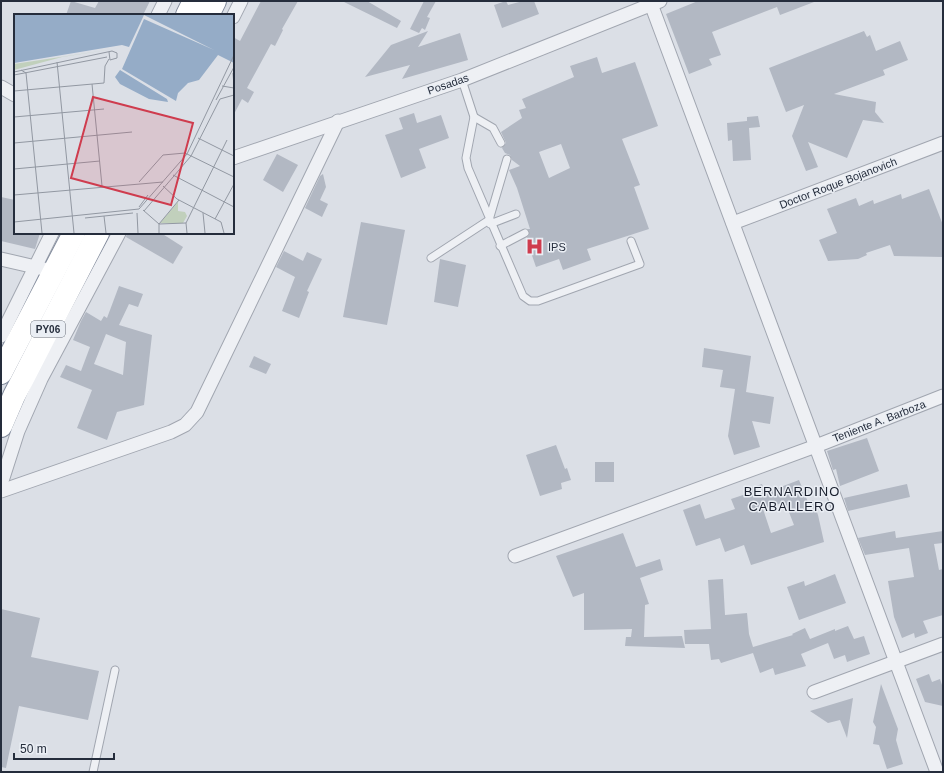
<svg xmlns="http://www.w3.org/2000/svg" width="944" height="773" font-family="Helvetica,sans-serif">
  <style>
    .building { fill: #b2b8c3; fill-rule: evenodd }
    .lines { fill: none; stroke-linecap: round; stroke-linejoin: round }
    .service-casing { stroke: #a1a6b0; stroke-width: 9 }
    .minor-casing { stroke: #a1a6b0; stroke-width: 15 }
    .trunk-casing { stroke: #838c9d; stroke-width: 24 }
    .service { stroke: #eef0f4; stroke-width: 7 }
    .minor { stroke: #eef0f4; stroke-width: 13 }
    .trunk { stroke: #fff; stroke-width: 22 }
    .labels { text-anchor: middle; stroke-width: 3; stroke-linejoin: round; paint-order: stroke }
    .shield { fill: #eaeef4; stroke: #606773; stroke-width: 1 }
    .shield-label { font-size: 10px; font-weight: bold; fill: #252d3c }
    .street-label { font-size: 11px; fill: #252d3c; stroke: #eaeef4 }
    .poi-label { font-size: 11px; fill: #252d3c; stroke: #eaeef4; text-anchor: start }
    .quarter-label { font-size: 13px; letter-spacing: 1px; fill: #181e2c; stroke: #eaeef4 }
    .inset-road { fill: none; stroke: #9298a2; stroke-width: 1 }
    .view { fill: #cf3c4e; fill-opacity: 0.15; stroke: #cf3c4e; stroke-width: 2 }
    .inset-edge { fill: none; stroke: #252d3c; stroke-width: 2 }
  </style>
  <rect width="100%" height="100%" fill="#dbdfe6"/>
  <g class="building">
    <path d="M 71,1 L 95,8 L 99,1 L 150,1 L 143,15 L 66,15 Z"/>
    <path d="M 261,1 L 298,1 L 282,29 L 283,30 L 275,46 L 271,44 L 247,88 L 254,92 L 248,103 L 242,99 L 233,116 L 233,37 L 240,41 Z"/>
    <path d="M 342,1 L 367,1 L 401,21 L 397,28 Z"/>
    <path d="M 424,1 L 436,1 L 427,17 L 430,18 L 425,30 L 422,28 L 419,33 L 410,29 Z"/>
    <path d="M 506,1 L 508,5 L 523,1 L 534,1 L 539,14 L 502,28 L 494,5 Z"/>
    <path d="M 698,1 L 814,1 L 814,2 L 780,15 L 777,7 L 712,32 L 721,55 L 709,59 L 712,65 L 689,74 L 666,14 Z"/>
    <path d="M 428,31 L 418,47 L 460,33 L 468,60 L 402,79 L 410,65 L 365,77 L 391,45 Z"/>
    <path d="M 864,31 L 867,37 L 870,35 L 876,51 L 900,41 L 908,60 L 883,70 L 885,75 L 834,94 L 876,102 L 875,112 L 884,123 L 863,120 L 847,158 L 808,142 L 818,167 L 806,171 L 792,136 L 804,105 L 786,112 L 769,68 Z"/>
    <path d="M 597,57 L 602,73 L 635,62 L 658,126 L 622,139 L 640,185 L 634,187 L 649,229 L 587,249 L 591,260 L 563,270 L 559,259 L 536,267 L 526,238 L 529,235 L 528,229 L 530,229 L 517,188 L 509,170 L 520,166 L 512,160 L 510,155 L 505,153 L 502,148 L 506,143 L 501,132 L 522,118 L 519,110 L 526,108 L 522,99 L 574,77 L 570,66 ZM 561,144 L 570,168 L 549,178 L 539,152 Z"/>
    <path d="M 414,113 L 417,123 L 441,115 L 449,138 L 419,149 L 426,168 L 401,178 L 385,135 L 403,129 L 399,118 Z"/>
    <path d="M 758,116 L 760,127 L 749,128 L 751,160 L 733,161 L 732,140 L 728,141 L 727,123 L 747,121 L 747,117 Z"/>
    <path d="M 277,154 L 298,165 L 283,192 L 263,180 Z"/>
    <path d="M 323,174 L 326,187 L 320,200 L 328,204 L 322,217 L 305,208 L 320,176 Z"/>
    <path d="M 929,189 L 943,225 L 943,257 L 894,256 L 890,245 L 866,253 L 867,255 L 858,259 L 828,261 L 819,240 L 837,233 L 827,209 L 856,198 L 859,206 L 873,200 L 874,204 L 901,194 L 902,199 Z"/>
    <path d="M 1,197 L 15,200 L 15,233 L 40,233 L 35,249 L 1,241 Z"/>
    <path d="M 361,222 L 405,230 L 387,325 L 343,317 Z"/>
    <path d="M 127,233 L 161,233 L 183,247 L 173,264 L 126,237 Z"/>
    <path d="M 284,251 L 303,261 L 307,252 L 322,259 L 307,291 L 309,292 L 299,318 L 282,311 L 295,277 L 276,267 Z"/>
    <path d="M 440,259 L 466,265 L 458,307 L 434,302 Z"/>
    <path d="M 119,286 L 143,294 L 138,307 L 129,304 L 119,325 L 152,335 L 144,405 L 117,412 L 107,440 L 77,428 L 92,390 L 60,377 L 66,365 L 81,371 L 90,347 L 73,340 L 81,321 L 86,312 L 101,321 L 104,316 L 107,318 ZM 106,334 L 126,342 L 123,375 L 94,364 Z"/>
    <path d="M 704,348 L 751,356 L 746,392 L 774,397 L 770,424 L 752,421 L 760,447 L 734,455 L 728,436 L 735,389 L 720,387 L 723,370 L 702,367 Z"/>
    <path d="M 254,356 L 271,364 L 266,374 L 249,367 Z"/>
    <path d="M 867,438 L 879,471 L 840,486 L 836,469 L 833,470 L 827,451 Z"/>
    <path d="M 556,445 L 565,469 L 567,468 L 571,480 L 561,483 L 562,489 L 540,496 L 526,455 Z"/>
    <rect x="595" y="462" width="19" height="20"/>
    <path d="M 799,480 L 808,502 L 813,500 L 818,515 L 824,542 L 751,565 L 744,545 L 725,552 L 720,538 L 696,546 L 683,510 L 700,504 L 705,519 L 735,509 L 731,499 L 746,494 L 745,490 L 762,484 L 765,493 ZM 785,502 L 794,525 L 771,533 L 763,509 Z"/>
    <path d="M 907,484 L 910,497 L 848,511 L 845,501 L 844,498 Z"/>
    <path d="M 895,531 L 896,538 L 943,531 L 943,543 L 934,544 L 939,570 L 943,569 L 943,615 L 923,621 L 928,633 L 915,638 L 914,633 L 902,638 L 894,617 L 888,581 L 914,577 L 909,548 L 865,555 L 858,538 Z"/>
    <path d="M 623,533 L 636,567 L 660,559 L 663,570 L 640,578 L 649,604 L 645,605 L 644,637 L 682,636 L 685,648 L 625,646 L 626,637 L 631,637 L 632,629 L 584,630 L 584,593 L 573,597 L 556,556 Z"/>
    <path d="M 835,574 L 846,603 L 799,620 L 787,587 L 804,581 L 805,586 Z"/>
    <path d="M 723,579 L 725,615 L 747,613 L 749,634 L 753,647 L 793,635 L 792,634 L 805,628 L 810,639 L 835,629 L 835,631 L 848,626 L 854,639 L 864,636 L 870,654 L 847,662 L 845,655 L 834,659 L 828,643 L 801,654 L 806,666 L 775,675 L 773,668 L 760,673 L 753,653 L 721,663 L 719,659 L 711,660 L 709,644 L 685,644 L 684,630 L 711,629 L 708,580 Z"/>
    <path d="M 1,609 L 40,618 L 31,657 L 99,671 L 88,720 L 19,706 L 6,768 L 1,767 Z"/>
    <path d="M 929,674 L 932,682 L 940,679 L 943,688 L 943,706 L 925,702 L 916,679 Z"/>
    <path d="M 881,684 L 898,729 L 896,740 L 903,764 L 887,769 L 879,745 L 873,744 L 876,727 L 873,722 Z"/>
    <path d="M 853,698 L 847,738 L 840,720 L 828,723 L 810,711 Z"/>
  </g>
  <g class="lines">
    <defs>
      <g id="service">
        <path d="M 462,80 L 474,117 L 466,158 L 468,168 L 523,296 L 530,301 L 538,301 L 640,264 L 631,241"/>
        <path d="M 474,117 L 493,128 L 501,143"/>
        <path d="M 490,224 L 516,214"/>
        <path d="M 500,246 L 525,233"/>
        <path d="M 431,258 L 489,220 L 507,159"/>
        <path d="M 93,772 L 115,670"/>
      </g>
      <g id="minor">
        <path d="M 651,4 L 937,772"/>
        <path d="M 158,15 L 165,1"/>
        <path d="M 233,17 L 241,1"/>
        <path d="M 1,87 L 15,95"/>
        <path d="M 233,158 L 462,80 L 660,1"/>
        <path d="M 733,223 L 943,143"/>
        <path d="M 1,259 L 44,269"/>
        <path d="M 1,336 L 52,233"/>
        <path d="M 1,484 L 18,431 L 41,379 L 119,233"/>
        <path d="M 1,491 L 171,432 L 185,425 L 197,412 L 338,121"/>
        <path d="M 515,556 L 816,446 L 943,396"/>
        <path d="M 814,692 L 943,644"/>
      </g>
      <g id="trunk">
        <path d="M 187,15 L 194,1"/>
        <path d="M 208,15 L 215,1"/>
        <path d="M 1,373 L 74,233"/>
        <path d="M 1,426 L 14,396 L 98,233"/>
      </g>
    </defs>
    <use href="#service" class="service-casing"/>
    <use href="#minor" class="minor-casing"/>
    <use href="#trunk" class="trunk-casing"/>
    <use href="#service" class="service"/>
    <use href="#minor" class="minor"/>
    <use href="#trunk" class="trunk"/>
  </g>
  <defs>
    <symbol id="hospital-bare" viewBox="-9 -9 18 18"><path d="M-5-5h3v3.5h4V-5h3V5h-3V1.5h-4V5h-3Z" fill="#cf3c4e" stroke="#eaeef4" stroke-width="2.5" paint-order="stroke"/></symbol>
  </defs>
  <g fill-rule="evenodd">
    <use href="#hospital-bare" x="522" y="234" width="25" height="25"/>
  </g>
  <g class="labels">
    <rect class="shield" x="31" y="321" width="34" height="16" rx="3"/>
    <g class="shield-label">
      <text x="48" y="333">PY06</text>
    </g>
    <g class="street-label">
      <text transform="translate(448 84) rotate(-19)" y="4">Posadas</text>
      <text transform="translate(838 183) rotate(-21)" y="4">Doctor Roque Bojanovich</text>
      <text transform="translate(879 421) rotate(-21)" y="4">Teniente A. Barboza</text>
    </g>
    <g class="poi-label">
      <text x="548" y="251">IPS</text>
    </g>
    <g class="quarter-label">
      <text x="792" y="496">BERNARDINO<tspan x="792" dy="15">CABALLERO</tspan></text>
    </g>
  </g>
  <g transform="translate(14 14)">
    <rect width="220" height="220" fill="#dbdfe6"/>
    <path d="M 164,188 L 164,197 L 171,198 L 173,202 L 169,209 L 146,209 Z" fill="#c1d0bc"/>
    <path d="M 106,34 L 48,43 L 0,56 L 0,50 Z" fill="#c1d0bc"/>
    <path d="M 0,1 L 220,1 L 220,49 L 204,41 L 185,66 L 174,69 L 164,79 L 162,87 L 108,55 L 130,5 L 200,36 L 130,1 L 115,33 L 108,31 L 0,49 ZM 106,56 L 153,85 L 154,88 L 135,85 L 106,70 L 101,63 Z" fill="#95acc7"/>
    <path class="inset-road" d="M 43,48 L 60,219M 7,56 L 12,59 L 28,219M 0,58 L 98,37 L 103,39 L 103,44 L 96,46 L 95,38M 219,59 L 220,73M 0,61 L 93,43M 78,70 L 88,172M 208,72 L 220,74M 0,77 L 90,69 L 91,52 L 95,45M 202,86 L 220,53M 0,103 L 90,95M 184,124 L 220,142M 0,129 L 118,118M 0,155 L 86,147M 159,161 L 220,193M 125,168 L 149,141 L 171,139 L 220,163M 149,172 L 163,185 L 207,208 L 210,219M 0,181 L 149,168M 125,193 L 134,181M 129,196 L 145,210 L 172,209M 130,197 L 177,142 L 206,85 L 220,81M 123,199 L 124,219M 189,199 L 191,219M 90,202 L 92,219M 71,204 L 119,199M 201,205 L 220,170M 0,208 L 125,195 L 173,140 L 220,41M 145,219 L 145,210 L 165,186M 173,219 L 172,209 L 213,126"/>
    <path class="view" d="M 79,83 L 179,109 L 157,191 L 57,164 Z"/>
    <rect width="220" height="220" class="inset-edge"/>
  </g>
  <rect width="944" height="773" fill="none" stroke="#252d3c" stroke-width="4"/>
  <path d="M14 753v6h100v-6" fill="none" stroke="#252d3c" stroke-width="2"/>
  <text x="20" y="753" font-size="12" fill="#252d3c" stroke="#eaeef4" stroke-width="3" paint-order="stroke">50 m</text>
</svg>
